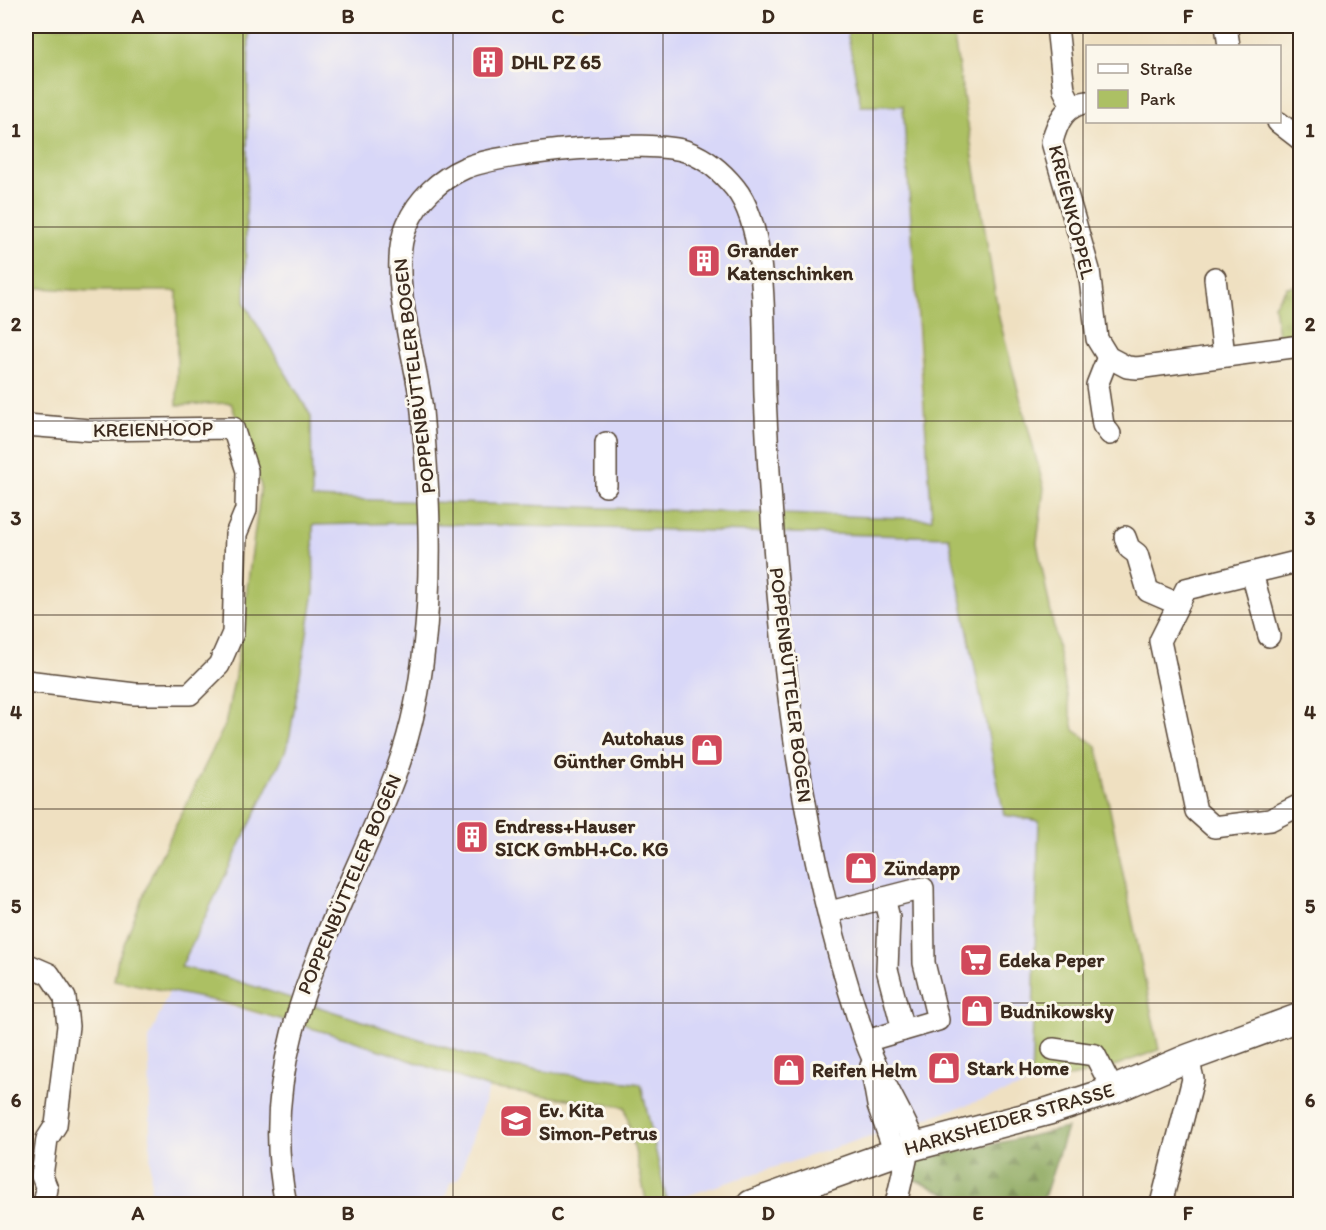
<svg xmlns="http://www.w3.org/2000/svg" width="1326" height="1230" font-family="Itim,sans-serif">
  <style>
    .built { fill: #d8d7f8 }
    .grass { fill: url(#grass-tufts); stroke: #747541; stroke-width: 1.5 }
    .forest { fill: url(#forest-firs); stroke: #62683c; stroke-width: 1.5 }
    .green { fill: #acc064; stroke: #747541; stroke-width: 1.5 }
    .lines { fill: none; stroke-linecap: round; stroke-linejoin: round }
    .minor-casing { stroke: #564536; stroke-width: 24 }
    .major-casing { stroke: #564536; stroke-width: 30 }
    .minor { stroke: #fff; stroke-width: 21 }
    .major { stroke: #fff; stroke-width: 27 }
    .grid { fill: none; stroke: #3b2a1e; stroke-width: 1.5; stroke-opacity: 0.55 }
    .labels { text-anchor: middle; stroke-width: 6; stroke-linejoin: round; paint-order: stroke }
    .poi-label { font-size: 20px; font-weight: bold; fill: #3b2a1e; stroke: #fbf7ec; text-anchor: start }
    .street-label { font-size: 20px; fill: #3b2a1e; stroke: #fbf7ec }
    .neatline { fill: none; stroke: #3b2a1e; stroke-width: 2 }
    .grid-label { font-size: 20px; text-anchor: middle; font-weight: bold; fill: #3b2a1e }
  </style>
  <defs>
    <pattern id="grass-tufts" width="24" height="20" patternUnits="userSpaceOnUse" patternTransform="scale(1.5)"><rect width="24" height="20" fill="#acc064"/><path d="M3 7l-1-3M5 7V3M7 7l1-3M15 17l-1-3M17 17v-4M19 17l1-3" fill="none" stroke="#8d9c52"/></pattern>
    <pattern id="forest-firs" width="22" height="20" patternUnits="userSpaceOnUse" patternTransform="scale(1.5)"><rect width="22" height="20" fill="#89a65a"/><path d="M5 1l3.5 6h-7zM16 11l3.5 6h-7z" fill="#71874a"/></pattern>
  </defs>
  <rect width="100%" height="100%" fill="#fbf7ec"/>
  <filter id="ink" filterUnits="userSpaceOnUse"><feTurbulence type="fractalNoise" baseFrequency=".0167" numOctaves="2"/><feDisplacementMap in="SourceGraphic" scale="12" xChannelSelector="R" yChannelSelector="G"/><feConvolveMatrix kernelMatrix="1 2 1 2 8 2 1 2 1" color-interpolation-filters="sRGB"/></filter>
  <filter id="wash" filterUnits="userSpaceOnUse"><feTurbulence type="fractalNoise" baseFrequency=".008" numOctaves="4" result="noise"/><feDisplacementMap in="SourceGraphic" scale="24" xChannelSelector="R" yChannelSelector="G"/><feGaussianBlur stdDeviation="1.35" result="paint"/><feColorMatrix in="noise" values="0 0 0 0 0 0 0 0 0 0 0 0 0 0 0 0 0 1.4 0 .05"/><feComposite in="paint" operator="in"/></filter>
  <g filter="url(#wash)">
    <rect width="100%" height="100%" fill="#efe0c1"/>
    <g class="built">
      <path d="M 249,26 L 846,26 L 861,106 L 903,106 L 919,363 L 932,519 L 312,498 L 311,416 L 245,304 Z"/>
      <path d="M 409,523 L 949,537 L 1004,815 L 1039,821 L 1031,1084 L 667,1202 L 641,1084 L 504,1066 L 218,975 L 181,967 L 285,752 L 314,592 L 313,525 Z"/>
      <path d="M 170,990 L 352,1040 L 489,1088 L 459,1178 L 450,1183 L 443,1204 L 151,1204 L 149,1039 Z"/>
    </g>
    <path class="grass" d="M 1300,285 L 1300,339 L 1279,343 L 1274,305 L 1287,287 Z"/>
    <path class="forest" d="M 1067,1128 L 1042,1204 L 969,1204 L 913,1179 L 915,1161 Z"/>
    <path class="green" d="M 26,26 L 249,26 L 245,304 L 311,416 L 312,498 L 932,519 L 903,106 L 861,106 L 846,26 L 952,26 L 999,318 L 1044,488 L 1037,543 L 1074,730 L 1097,746 L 1159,1050 L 1097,1072 L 1031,1084 L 1039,821 L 1004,815 L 949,537 L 409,523 L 313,525 L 314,592 L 290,735 L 285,752 L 181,967 L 218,975 L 504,1066 L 641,1084 L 667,1202 L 647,1204 L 625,1107 L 489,1088 L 352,1040 L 225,1003 L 114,980 L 118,959 L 151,876 L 225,725 L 235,676 L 261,486 L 231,403 L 177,405 L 177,291 L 88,291 L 26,287 Z"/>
  </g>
  <g filter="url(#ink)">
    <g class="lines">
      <defs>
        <g id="minor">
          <path d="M 1057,26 L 1064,90 L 1072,106"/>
          <path d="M 1226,26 L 1229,46"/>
          <path d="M 1088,102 C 1065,105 1057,122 1052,142 L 1089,270 L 1097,339 L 1108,357 L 1127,367 L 1137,368 L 1300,346"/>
          <path d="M 1278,122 L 1300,139"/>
          <path d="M 1215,278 L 1224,356"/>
          <path d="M 1108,357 L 1097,385 L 1103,425 L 1110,434"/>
          <path d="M 26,425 L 89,430 L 233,428 L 247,471 L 246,510 L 236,534 L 233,633 L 219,665 L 190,694 L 135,694 L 26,681"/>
          <path d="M 606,443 L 606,486"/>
          <path d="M 1125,537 L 1129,548 L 1137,554 L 1148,591 L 1178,604"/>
          <path d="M 1300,561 L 1186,589 L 1160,641 L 1196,811 L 1214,827 L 1270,820 L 1300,805"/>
          <path d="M 1252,573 L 1269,636"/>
          <path d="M 884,898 L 889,918 L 887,969 L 903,1030"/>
          <path d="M 830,912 L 923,888 L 924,963 L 938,1020 L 866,1041"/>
          <path d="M 26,964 L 49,974 L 65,998 L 68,1026 L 56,1125 L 47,1139 L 42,1176 L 47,1189 L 44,1204"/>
          <path d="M 1053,1049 L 1095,1055 L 1113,1090"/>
          <path d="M 871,1066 L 878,1105 L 895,1153"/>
          <path d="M 286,1204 C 251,1040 347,911 399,764 C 412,727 420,687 424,648 C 433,569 429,490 422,411 C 417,359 386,271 407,225 C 418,199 440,179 465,168 C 503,152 650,138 688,152 C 707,159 722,172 735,188 C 770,231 763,340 765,396 C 775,610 794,835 865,1039 C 878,1076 901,1110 916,1146"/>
          <path d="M 896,1204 L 906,1160 L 905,1149"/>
          <path d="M 1161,1204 L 1193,1079 L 1188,1058"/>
        </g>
        <path id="major" d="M 751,1204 L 905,1149 L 1049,1111 L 1113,1090 L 1188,1058 L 1300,1017"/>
      </defs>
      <use href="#minor" class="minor-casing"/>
      <use href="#major" class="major-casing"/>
      <use href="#minor" class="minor"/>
      <use href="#major" class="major"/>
    </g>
  </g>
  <path class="grid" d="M 243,26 L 243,1204M 453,26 L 453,1204M 663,26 L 663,1204M 873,26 L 873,1204M 1083,26 L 1083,1204M 26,227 L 1300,227M 26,421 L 1300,421M 26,615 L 1300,615M 26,809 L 1300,809M 26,1003 L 1300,1003"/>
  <defs>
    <symbol id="building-square" viewBox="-11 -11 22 22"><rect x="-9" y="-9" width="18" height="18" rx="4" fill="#d1495b" stroke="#fbf7ec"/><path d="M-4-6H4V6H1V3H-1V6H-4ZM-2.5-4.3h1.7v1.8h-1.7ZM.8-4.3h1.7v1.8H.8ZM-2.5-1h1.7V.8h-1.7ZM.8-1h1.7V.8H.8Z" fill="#fff"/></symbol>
    <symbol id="shop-square" viewBox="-11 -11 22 22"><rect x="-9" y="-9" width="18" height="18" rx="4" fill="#d1495b" stroke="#fbf7ec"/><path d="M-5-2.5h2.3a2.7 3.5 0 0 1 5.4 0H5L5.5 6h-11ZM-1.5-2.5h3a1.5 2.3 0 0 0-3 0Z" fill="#fff"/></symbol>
    <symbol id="supermarket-square" viewBox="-11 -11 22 22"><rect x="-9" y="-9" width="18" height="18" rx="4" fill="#d1495b" stroke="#fbf7ec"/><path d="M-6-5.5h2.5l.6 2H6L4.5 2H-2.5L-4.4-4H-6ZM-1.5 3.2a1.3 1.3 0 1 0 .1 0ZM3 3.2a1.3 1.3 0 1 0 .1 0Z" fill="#fff"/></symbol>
    <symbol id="school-square" viewBox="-11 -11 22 22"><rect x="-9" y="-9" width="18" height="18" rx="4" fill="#d1495b" stroke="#fbf7ec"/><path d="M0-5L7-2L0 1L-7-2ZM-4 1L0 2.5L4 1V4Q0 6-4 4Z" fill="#fff"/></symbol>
  </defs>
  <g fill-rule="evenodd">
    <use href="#building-square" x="469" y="43" width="38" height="38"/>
    <use href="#building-square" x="685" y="242" width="38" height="38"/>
    <use href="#shop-square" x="688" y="731" width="38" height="38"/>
    <use href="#building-square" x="453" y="818" width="38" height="38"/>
    <use href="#shop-square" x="842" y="849" width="38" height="38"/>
    <use href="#supermarket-square" x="957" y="941" width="38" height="38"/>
    <use href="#shop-square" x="958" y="992" width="38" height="38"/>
    <use href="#shop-square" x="925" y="1049" width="38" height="38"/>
    <use href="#shop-square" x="770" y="1051" width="38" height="38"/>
    <use href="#school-square" x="497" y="1102" width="38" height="38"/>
  </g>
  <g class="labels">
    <g class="poi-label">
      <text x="511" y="69">DHL PZ 65</text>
      <text x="727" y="257">Grander<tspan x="727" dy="23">Katenschinken</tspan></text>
      <text x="684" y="745" text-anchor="end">Autohaus<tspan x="684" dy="23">Günther GmbH</tspan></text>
      <text x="495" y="833">Endress+Hauser<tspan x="495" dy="23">SICK GmbH+Co. KG</tspan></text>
      <text x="884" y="875">Zündapp</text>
      <text x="999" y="967">Edeka Peper</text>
      <text x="1000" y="1018">Budnikowsky</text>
      <text x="967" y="1075">Stark Home</text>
      <text x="812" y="1077">Reifen Helm</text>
      <text x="539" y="1117">Ev. Kita<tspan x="539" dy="23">Simon-Petrus</tspan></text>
    </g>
    <g class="street-label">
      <text transform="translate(1072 212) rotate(76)" y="7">KREIENKOPPEL</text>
      <text transform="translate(414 376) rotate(-97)" y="7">POPPENBÜTTELER BOGEN</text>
      <text transform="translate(153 429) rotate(-1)" y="7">KREIENHOOP</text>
      <text transform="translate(791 685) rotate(83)" y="7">POPPENBÜTTELER BOGEN</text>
      <text transform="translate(349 884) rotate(-67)" y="7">POPPENBÜTTELER BOGEN</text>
      <text transform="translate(1009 1119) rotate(-16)" y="7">HARKSHEIDER STRASSE</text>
    </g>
  </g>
  <rect width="1326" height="1230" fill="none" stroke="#fbf7ec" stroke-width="66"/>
  <rect x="1086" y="45" width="195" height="78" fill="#fbf7ec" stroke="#aea59a" stroke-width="1.5"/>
  <rect x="1098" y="64" width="30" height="9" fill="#ffffff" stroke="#aea59a" stroke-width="1.5"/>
  <text x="1140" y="75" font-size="18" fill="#3b2a1e">Straße</text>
  <rect x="1098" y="90" width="30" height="18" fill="#acc064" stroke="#aea59a" stroke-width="1.5"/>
  <text x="1140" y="105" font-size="18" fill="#3b2a1e">Park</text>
  <rect x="33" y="33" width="1260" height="1164" class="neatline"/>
  <g class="grid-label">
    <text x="138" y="23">A</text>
    <text x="348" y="23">B</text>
    <text x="558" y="23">C</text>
    <text x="768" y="23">D</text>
    <text x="978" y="23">E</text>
    <text x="1188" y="23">F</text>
    <text x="16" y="137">1</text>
    <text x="1310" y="137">1</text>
    <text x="16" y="331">2</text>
    <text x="1310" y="331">2</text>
    <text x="16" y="525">3</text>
    <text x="1310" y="525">3</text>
    <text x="16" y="719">4</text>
    <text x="1310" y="719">4</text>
    <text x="16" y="913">5</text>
    <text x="1310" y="913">5</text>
    <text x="16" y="1107">6</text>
    <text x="1310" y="1107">6</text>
    <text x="138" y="1220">A</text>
    <text x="348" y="1220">B</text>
    <text x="558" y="1220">C</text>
    <text x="768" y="1220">D</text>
    <text x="978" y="1220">E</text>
    <text x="1188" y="1220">F</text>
  </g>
</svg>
